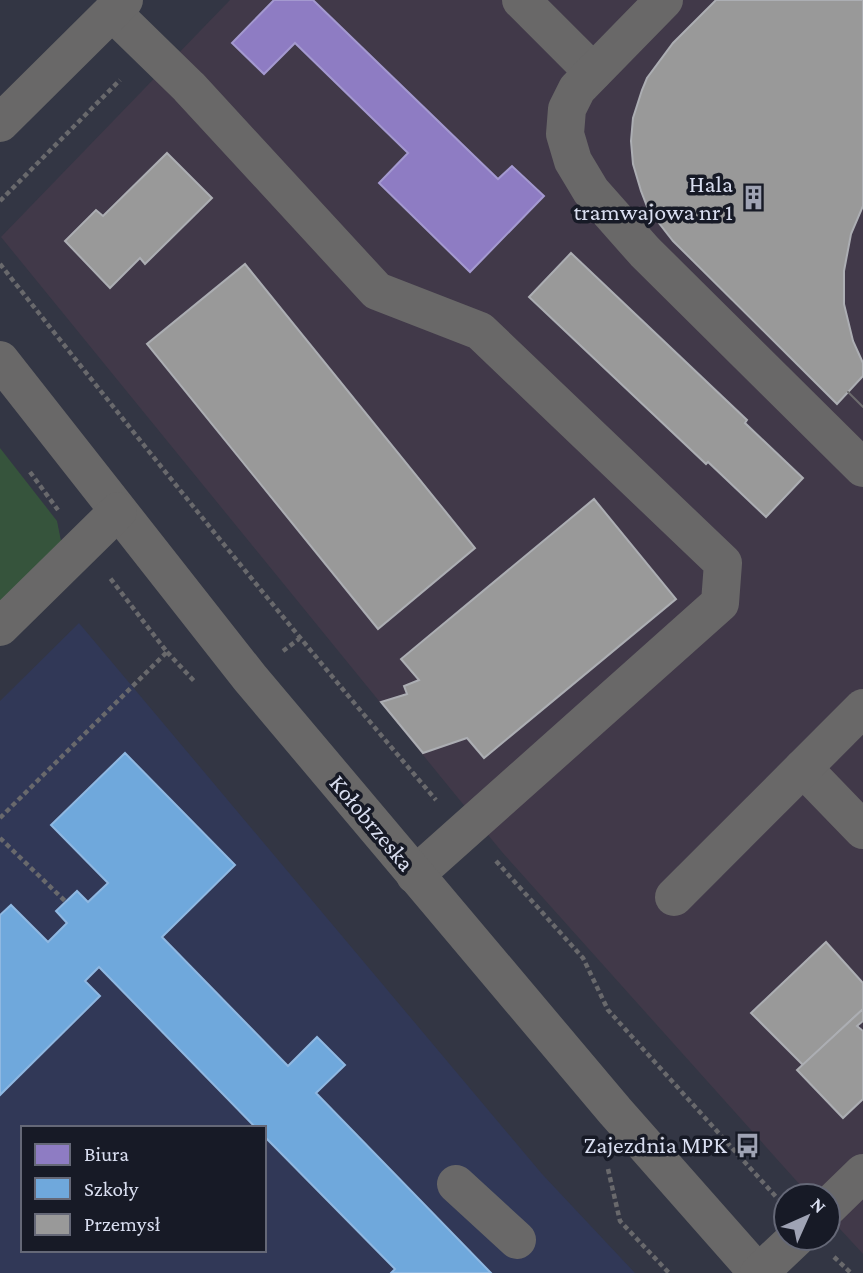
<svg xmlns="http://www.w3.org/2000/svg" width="863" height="1273" font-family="'Crimson Pro',serif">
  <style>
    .built { fill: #313857; fill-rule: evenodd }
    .industrial { fill: #413949 }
    .green { fill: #36543c }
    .offices { fill: #8e7cc3; stroke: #a499d0; stroke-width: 2 }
    .schools { fill: #6fa8dc; stroke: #8fb8e2; stroke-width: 2 }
    .industry { fill: #999; stroke: #acaeb3; stroke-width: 2 }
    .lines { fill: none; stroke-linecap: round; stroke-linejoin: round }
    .path { stroke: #69696c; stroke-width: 4.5; stroke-dasharray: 5 3.5; stroke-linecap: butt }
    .minor { stroke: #696868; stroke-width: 38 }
    .tram { stroke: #6d6c6e; stroke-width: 2 }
    .labels { text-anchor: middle; stroke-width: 7; stroke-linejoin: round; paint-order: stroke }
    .poi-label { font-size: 24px; fill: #d9def0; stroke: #171a26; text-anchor: end }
    .street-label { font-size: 24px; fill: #d9def0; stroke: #171a26 }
  </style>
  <rect width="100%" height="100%" fill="#333644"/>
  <path class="built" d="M 79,623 L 542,1174 L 635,1273 L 0,1273 L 0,701 ZM 23,1128 L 264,1128 L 264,1250 L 23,1250 Z"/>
  <path class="industrial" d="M 230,0 L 863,0 L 863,1254 L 828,1216 L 828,1196 L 810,1196 L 502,852 L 1,237 Z"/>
  <path class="green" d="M 0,448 L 57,521 L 61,541 L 0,607 Z"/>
  <path class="offices" d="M 274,0 L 313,0 L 498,179 L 512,166 L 544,196 L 470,272 L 379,183 L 408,153 L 295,43 L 264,74 L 232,43 Z"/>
  <path class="schools" d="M 125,753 L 235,865 L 162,937 L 288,1066 L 317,1037 L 345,1065 L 316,1093 L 491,1273 L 391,1273 L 395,1269 L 264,1136 L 264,1128 L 256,1128 L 99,967 L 85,981 L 100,996 L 0,1095 L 0,915 L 11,905 L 48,942 L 67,923 L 56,911 L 77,891 L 88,902 L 108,883 L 51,825 Z"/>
  <g class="industry">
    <path d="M 716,0 L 863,0 L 863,206 L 851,234 L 844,271 L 844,304 L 853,341 L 863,363 L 863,376 L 837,404 L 673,241 L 648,209 L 641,191 L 633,164 L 631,141 L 633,118 L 642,90 L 647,78 L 673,43 Z"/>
    <path d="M 167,153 L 212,198 L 145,264 L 140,258 L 110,288 L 65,241 L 96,210 L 103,216 Z"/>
    <path d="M 571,253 L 747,420 L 745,423 L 803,478 L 766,517 L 708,462 L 706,464 L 529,297 Z"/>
    <path d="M 245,264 L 475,548 L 378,629 L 147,344 Z"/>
    <path d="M 594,499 L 676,599 L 484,758 L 467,738 L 423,753 L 381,702 L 407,694 L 404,686 L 419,680 L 401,659 Z"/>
    <path d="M 826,942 L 863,983 L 863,1009 L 803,1065 L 751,1013 Z"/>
    <path d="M 863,1009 L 863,1021 L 857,1026 L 863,1031 L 863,1099 L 843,1118 L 797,1070 Z"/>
  </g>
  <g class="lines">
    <g class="path">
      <path d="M 0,201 L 120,80"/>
      <path d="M 0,264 C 143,445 286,624 436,800"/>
      <path d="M 30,472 L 58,510"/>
      <path d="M 283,651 L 299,639"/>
      <path d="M 167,652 L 195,682"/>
      <path d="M 0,818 L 167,652 L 110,578"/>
      <path d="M 0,838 L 66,902"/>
      <path d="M 496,861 L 583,958 L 608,1010 L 778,1199"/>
      <path d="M 608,1169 L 620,1221 L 669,1273"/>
      <path d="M 834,1257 L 851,1273"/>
    </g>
    <g class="minor">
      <path d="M 521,0 L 593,72"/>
      <path d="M 664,0 L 577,89 L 567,109 L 565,134 L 573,161 L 591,191 L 645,252 L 863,468"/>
      <path d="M 112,12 L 189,87 L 377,291 L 480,331 L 723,563 L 720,603 L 415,875"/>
      <path d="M 0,123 L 124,0"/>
      <path d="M 0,360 L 250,678 L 615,1111 L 758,1273"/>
      <path d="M 0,627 L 118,511"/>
      <path d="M 803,768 L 863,830"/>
      <path d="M 674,897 L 863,708"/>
      <path d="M 456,1184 L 517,1240"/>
      <path d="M 828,1207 L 863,1173"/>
      <path d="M 759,1273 L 796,1238"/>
    </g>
    <path class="tram" d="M 848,392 L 863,407"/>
  </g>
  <defs>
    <symbol id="building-bare" viewBox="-9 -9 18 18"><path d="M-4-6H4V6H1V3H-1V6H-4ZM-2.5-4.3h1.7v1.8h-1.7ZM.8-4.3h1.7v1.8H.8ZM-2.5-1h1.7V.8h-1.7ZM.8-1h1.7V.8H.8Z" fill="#9fa3b4" stroke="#171a26" stroke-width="2.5" paint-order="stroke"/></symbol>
    <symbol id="bus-bare" viewBox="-9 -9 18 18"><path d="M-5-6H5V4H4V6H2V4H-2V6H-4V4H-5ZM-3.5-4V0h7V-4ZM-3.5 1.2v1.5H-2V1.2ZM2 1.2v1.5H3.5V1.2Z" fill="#9fa3b4" stroke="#171a26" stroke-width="2.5" paint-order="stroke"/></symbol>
  </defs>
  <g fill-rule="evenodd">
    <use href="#building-bare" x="736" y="180" width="35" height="35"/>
    <use href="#bus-bare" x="730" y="1128" width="35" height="35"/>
  </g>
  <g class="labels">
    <g class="poi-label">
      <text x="733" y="192">Hala<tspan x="733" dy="28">tramwajowa nr 1</tspan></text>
      <text x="727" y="1153">Zajezdnia MPK</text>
    </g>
    <g class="street-label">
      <text transform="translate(372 823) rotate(50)" y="8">Kołobrzeska</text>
    </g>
  </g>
  <rect x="21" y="1126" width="245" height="126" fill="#171a26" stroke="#656877" stroke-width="2"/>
  <rect x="35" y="1144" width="35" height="21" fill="#8e7cc3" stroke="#656877" stroke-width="2"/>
  <text x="84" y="1161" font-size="21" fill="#d9def0">Biura</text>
  <rect x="35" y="1178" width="35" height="21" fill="#6fa8dc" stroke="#656877" stroke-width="2"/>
  <text x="84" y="1196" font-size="21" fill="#d9def0">Szkoły</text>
  <rect x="35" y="1214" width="35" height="21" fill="#999999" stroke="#656877" stroke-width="2"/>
  <text x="84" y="1231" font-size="21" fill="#d9def0">Przemysł</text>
  <g transform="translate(807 1217) rotate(45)"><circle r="33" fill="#171a26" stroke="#656877" stroke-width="2"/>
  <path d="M0-5L12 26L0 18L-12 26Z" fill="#9fa3b4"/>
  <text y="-10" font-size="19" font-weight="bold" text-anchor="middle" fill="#d9def0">N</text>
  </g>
</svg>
